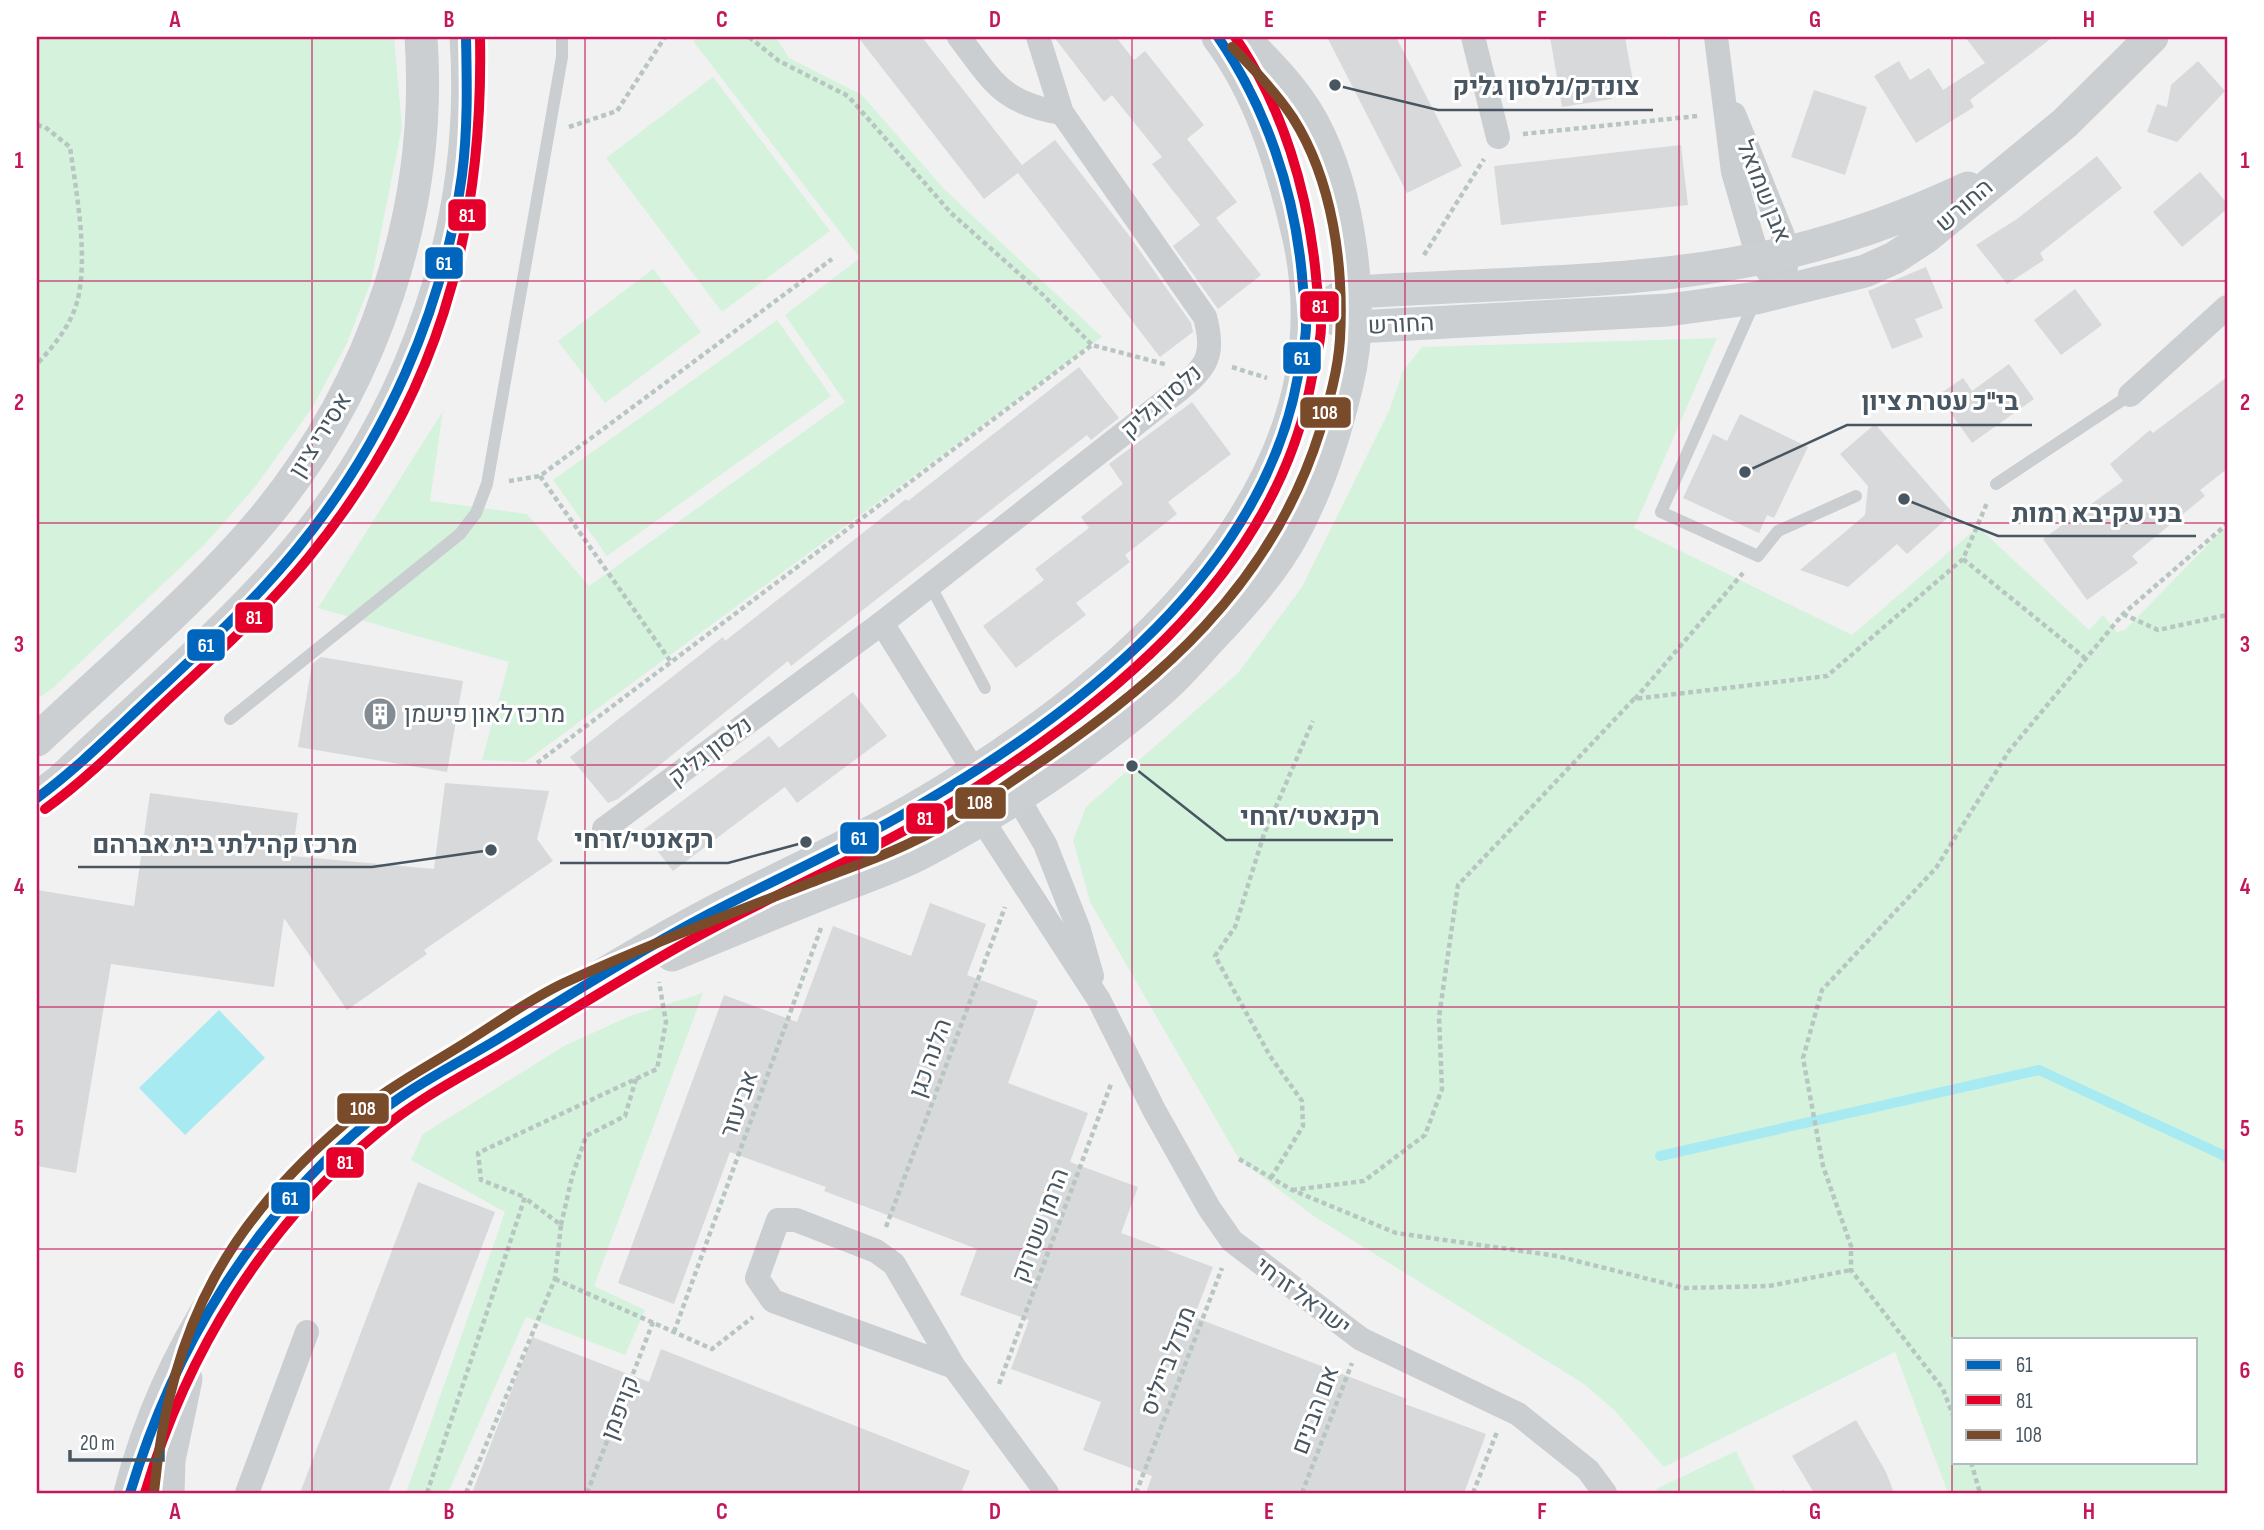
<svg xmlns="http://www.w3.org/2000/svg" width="2264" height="1530" font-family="'Sofia Sans Condensed',Heebo,sans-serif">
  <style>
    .green { fill: #d5f2dd; fill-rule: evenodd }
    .water { fill: #a7eaf2 }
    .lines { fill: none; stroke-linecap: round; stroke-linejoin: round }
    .stream { stroke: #a7eaf2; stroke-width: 10 }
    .building { fill: #d8d9da }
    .path { stroke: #b8c6c1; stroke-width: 4.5; stroke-dasharray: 5 3.5; stroke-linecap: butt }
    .lane { stroke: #caced1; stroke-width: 12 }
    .street { stroke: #caced1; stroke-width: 24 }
    .secondary { stroke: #cbcfd2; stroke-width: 33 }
    .bus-1-casing { stroke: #fff; stroke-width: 16 }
    .bus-2-casing { stroke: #fff; stroke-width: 16 }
    .bus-3-casing { stroke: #fff; stroke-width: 16 }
    .bus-1 { stroke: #0065bd; stroke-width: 10 }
    .bus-2 { stroke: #e4002b; stroke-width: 10 }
    .bus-3 { stroke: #7a4b2a; stroke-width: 10 }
    .grid { fill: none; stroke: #c2185b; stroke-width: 2; stroke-opacity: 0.55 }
    .labels { text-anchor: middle; stroke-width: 6; stroke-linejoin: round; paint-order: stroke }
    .street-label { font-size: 24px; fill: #475660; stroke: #fff }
    .poi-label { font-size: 24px; fill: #475660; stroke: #fff; text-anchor: start }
    .leader { fill: none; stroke: #475660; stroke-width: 2.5 }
    .callout-dot { fill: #475660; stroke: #fff; stroke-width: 2.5 }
    .callout-label { font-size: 26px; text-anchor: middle; font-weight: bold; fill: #475660; stroke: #fff; stroke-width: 6; stroke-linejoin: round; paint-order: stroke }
    .line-badge { stroke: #fff; stroke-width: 2.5 }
    .badge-label { font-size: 19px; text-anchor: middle; font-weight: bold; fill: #fff }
    .neatline { fill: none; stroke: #c2185b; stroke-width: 2.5 }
    .grid-label { font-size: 23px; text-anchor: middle; font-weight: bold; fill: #c2185b }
  </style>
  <rect width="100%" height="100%" fill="#f2f1f1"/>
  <g class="green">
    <path d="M 37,37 L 394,37 L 402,127 L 371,282 L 346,345 L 312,408 L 255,487 L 205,544 L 52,689 L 37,699 Z"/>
    <path d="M 699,37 L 776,37 L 789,58 L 862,95 L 944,189 L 1102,337 L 525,762 L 482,760 L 509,662 L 318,608 L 443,411 L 430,501 L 527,514 L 589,586 L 845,402 L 785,315 L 860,258 L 693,41 Z"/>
    <path d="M 713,77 L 830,231 L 722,312 L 606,158 Z"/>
    <path d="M 653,269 L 701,332 L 605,403 L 558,341 Z"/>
    <path d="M 777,320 L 831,396 L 607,556 L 553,480 Z"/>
    <path d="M 1717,338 L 1634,528 L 1852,635 L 1978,527 L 2089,630 L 2103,615 L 2117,632 L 2125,630 L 2227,525 L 2227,1493 L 1948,1493 L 1895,1352 L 1664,1467 L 1615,1411 L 1584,1384 L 1315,1217 L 1239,1159 L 1090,902 L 1073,840 L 1086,807 L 1238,673 L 1302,587 L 1389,411 L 1403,371 L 1422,347 ZM 1954,1339 L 2196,1339 L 2196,1462 L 1954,1462 Z"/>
    <path d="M 703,993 L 594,1286 L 645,1310 L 625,1355 L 526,1317 L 448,1493 L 406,1493 L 505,1212 L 411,1160 L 423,1134 L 564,1046 L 630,1016 Z"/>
    <path d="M 1736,1451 L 1757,1493 L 1658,1493 L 1656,1489 Z"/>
  </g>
  <path class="water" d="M 219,1010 L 265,1058 L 185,1135 L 139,1088 Z"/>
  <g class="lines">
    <path class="stream" d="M 1660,1156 L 2039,1070 L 2227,1157"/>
  </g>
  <g class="building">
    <path d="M 858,37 L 922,37 L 1022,165 L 1055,140 L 1128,234 L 1191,323 L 1193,332 L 1160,357 L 1018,173 L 984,199 Z"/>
    <path d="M 1054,37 L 1116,37 L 1134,60 L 1145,51 L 1204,125 L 1187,139 L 1237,202 L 1216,218 L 1261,275 L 1218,309 L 1173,246 L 1200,225 L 1152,164 L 1162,157 L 1112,95 L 1104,102 Z"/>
    <path d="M 1327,37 L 1396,37 L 1462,166 L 1407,193 Z"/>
    <path d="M 1550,37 L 1625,37 L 1633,82 L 1610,86 L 1612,99 L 1562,107 Z"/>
    <path d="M 1965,37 L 2053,37 L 1970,100 L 1974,107 L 1916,143 L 1874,76 L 1899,61 L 1910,80 L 1929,68 L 1943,90 L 1985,63 Z"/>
    <path d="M 2198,61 L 2225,91 L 2177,142 L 2147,132 L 2157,104 L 2167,107 L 2171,85 Z"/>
    <path d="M 1814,90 L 1867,107 L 1845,175 L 1791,157 Z"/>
    <path d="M 1681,145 L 1688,205 L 1501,225 L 1494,166 Z"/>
    <path d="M 2097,156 L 2122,188 L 2040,253 L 2044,260 L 2007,284 L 1976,245 L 2017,219 Z"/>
    <path d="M 2200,172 L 2227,203 L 2227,209 L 2182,247 L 2153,212 Z"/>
    <path d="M 1926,267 L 1943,308 L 1915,319 L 1923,337 L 1892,349 L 1868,291 Z"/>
    <path d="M 2075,289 L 2102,325 L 2061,355 L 2034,320 Z"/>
    <path d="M 2009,364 L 2034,399 L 1972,443 L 1938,395 L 1963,378 L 1972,391 Z"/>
    <path d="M 1079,367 L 1119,418 L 1091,440 L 1087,435 L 791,666 L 788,661 L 618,799 L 608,803 L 570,757 L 723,637 L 725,641 L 906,499 L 908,501 Z"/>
    <path d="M 2227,377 L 2227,469 L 2200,490 L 2205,496 L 2132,556 L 2138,563 L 2087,600 L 2043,539 L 2123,481 L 2110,464 L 2150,430 L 2153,433 Z"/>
    <path d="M 1192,402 L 1231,454 L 1168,502 L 1177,514 L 1125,555 L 1130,562 L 1076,603 L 1086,615 L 1016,668 L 983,626 L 1044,580 L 1035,569 L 1089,528 L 1081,517 L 1123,484 L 1109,464 Z"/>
    <path d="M 1740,414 L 1808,447 L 1774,518 L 1767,515 L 1759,533 L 1683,498 L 1713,434 L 1727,441 Z"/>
    <path d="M 1875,424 L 1953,513 L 1907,554 L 1897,544 L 1848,587 L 1800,570 L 1865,515 L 1868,486 L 1840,454 Z"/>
    <path d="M 321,657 L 463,681 L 447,772 L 298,747 L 312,664 Z"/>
    <path d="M 853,692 L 887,736 L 797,803 L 785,787 L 673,871 L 642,831 L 769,736 L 779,748 Z"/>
    <path d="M 445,783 L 549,791 L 537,839 L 553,861 L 424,950 L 427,954 L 347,1010 L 284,918 L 274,987 L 111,964 L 76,1173 L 37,1166 L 37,890 L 134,906 L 150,793 L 298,813 L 292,856 L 434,869 Z"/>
    <path d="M 930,903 L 986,924 L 967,975 L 1038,1001 L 1008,1083 L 1088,1113 L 1070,1162 L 1138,1187 L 1121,1233 L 1213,1267 L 1194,1317 L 1407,1399 L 1405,1404 L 1486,1434 L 1464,1493 L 1146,1493 L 1152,1476 L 1083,1450 L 1101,1402 L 1011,1369 L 1029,1320 L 960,1295 L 977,1249 L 824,1191 L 826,1187 L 730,1152 L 674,1304 L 618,1283 L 724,995 L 797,1022 L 833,926 L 911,956 Z"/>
    <path d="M 418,1182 L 495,1212 L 388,1493 L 300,1493 Z"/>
    <path d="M 532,1337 L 649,1382 L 661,1349 L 970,1471 L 961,1493 L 472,1493 Z"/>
    <path d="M 1856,1420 L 1886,1472 L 1894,1493 L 1814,1493 L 1792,1456 Z"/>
  </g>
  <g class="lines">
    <g class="path">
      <path d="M 749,37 L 779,61 L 848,96 L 951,213 L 1042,294 L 1092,345"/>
      <path d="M 37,125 L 45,127 L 70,147 C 76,191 89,258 77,302 C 71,325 53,347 37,364"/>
      <path d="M 569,127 L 617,111 L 665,37"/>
      <path d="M 1523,134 L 1698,116"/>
      <path d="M 1424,255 L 1484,159"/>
      <path d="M 1232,367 L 1267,378"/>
      <path d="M 540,476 L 671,662"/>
      <path d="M 509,481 L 540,476 L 832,259"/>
      <path d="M 1963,559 L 2085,658"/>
      <path d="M 2123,614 L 2158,630 L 2227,615"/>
      <path d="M 1635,699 L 1743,573"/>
      <path d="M 537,763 L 1092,345 L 1168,365"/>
      <path d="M 1239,1159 L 1292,1190 L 1396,1233 L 1557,1256 L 1684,1288 L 1769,1286 L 1851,1270"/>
      <path d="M 1271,1178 L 1303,1126 L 1302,1101 L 1270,1056 L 1215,956 L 1235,927 L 1264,834 L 1313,721"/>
      <path d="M 1292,1190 L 1364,1181 L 1425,1135 L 1442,1089 L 1439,1017 L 1458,885 L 1634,699 L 1827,676 L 1963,559 L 1987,503"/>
      <path d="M 561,1225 L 572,1177 L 586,1136 L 625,1116 L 636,1079"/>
      <path d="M 886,1227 L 1005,907"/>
      <path d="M 555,1279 L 712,1349 L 753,1317"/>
      <path d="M 674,1332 L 821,928"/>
      <path d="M 999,1384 L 1111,1084"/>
      <path d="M 1954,1418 L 1943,1389 L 1851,1270 L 1851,1246 L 1823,1166 L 1803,1058 L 1822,990 L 1936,868 L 2009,751 L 2123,614 L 2227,524"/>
      <path d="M 1971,1462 L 1980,1493"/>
      <path d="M 1782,1491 L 1783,1493"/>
      <path d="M 427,1493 L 525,1197 L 481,1180 L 478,1153 L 657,1069 L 666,1022 L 659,982"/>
      <path d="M 466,1493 L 555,1279 L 561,1225 L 525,1198"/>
      <path d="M 587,1493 L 653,1322"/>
      <path d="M 1136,1493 L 1222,1268"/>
      <path d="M 1302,1493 L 1352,1363"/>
      <path d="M 1473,1493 L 1497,1432"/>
    </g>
    <g class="lane">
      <path d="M 1754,303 L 1661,512 L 1758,556 L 1778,531 L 1856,496"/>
      <path d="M 1996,484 L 2130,395"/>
      <path d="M 930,585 L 985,688"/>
      <path d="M 230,719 L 460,534 L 476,513 L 487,484 L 562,57 L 562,37"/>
    </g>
    <g class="street">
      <path d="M 959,37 C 994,83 1002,103 1062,113"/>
      <path d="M 1473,37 L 1498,137"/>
      <path d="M 1716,37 L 1733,172 L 1758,258 L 1783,292"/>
      <path d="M 1734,114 L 1782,233 L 1788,252 L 1786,267"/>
      <path d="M 2130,395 L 2227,307"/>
      <path d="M 882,623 L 974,771 L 981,818 L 1099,1000 L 1154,1110 L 1209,1208 L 1232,1241 L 1361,1339 L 1518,1414 L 1588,1470 L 1605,1493"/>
      <path d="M 974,771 L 1016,795 L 1045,844 L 1079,930 L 1092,976"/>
      <path d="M 604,829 L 882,623 L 1179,390 C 1208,366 1215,354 1205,317 L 1062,113 L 1038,37"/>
      <path d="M 954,1367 L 773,1301 L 757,1278 L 778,1220 L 796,1220 L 876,1251 L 894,1264 L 954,1367 L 1047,1493"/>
      <path d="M 247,1493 L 307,1332"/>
    </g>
    <g class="secondary">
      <path d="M 1337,299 L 1356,292 C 1499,282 1649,286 1789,252 C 1851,237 1910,215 1968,188"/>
      <path d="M 1310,309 L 1356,327 L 1668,310 L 1756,298 L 1865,271 L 1894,258 L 1926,237 L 2065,123 L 2152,37"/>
      <path d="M 37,740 C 111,670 199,596 264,518 C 374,385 433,210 421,37"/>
      <path d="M 37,798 L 60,781 C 138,706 229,631 298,548 C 416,407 479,220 466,37"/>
      <path d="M 672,955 C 727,932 781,910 836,888 C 864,877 894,867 921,853 C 1003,810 1089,753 1159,692 C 1179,675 1196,654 1214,635 C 1243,604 1274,570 1294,532 C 1319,486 1335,435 1347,384 C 1366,308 1350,192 1313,123 C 1295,90 1268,63 1242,37"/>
      <path d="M 130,1493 C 166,1352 256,1214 369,1121 C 408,1089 455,1065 498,1039 C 568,996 637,952 709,914 C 776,879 845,848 910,811 C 1110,697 1358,495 1298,234 C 1282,166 1261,94 1218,37"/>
      <path d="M 168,1493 L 169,1460 L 186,1379"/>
    </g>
    <defs>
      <g id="bus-1">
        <path d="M 37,798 C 82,765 122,723 164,685 C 210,642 257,598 297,549 C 385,442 443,312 462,175 C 468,129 467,83 466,37"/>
        <path d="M 130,1493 C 174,1348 252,1219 369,1121 C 408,1088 455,1065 498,1039 C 568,996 637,952 709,914 C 775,879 844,849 909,811 C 1073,717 1263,573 1298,376 C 1301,360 1306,342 1306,326 C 1306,309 1303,292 1302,275 C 1294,190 1266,107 1218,37"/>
      </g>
      <g id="bus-2">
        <path d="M 45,809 C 92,775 133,732 175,693 C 222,650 269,606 309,557 C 436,401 484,235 480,37"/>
        <path d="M 145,1493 C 187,1352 265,1225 380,1131 C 416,1100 459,1078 500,1054 C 570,1012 639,967 711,929 C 780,892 852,861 920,822 C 1088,722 1276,582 1312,377 C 1315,361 1321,343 1321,327 C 1321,310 1317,292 1316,276 C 1308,192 1283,107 1235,37"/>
      </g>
      <path id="bus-3" d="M 154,1492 C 170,1324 230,1216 361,1110 C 391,1086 425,1068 457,1048 C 493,1026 526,1001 564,983 C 649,944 738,911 825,877 C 854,866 884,856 912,842 C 953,823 990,796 1027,771 C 1158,684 1272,585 1320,431 C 1329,401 1338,371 1340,339 C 1344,266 1333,181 1293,118 C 1276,92 1254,69 1232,47"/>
    </defs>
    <use href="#bus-1" class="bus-1-casing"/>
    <use href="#bus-2" class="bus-2-casing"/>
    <use href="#bus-3" class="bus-3-casing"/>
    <use href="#bus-1" class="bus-1"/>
    <use href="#bus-2" class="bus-2"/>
    <use href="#bus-3" class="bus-3"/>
  </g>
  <path class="grid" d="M 312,37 L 312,1493M 585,37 L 585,1493M 859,37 L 859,1493M 1132,37 L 1132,1493M 1405,37 L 1405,1493M 1679,37 L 1679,1493M 1952,37 L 1952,1493M 37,281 L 2227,281M 37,523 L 2227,523M 37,765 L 2227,765M 37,1007 L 2227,1007M 37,1249 L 2227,1249"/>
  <defs>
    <symbol id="building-disc" viewBox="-11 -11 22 22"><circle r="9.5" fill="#838c93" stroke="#fff"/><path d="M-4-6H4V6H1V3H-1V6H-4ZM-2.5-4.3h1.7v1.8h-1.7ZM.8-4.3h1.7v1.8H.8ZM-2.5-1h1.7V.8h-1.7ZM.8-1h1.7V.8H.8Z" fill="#fff"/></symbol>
  </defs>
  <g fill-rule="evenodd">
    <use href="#building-disc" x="361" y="695" width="38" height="38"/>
  </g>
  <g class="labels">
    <g class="street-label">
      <text transform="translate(1764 191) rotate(68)" y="8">אבן שמואל</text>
      <text transform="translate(1964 205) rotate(-41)" y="8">החורש</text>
      <text transform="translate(1401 324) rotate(-3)" y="8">החורש</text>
      <text transform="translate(1161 401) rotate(-41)" y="8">נלסון גליק</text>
      <text transform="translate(320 435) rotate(-58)" y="8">אסירי ציון</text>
      <text transform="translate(710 751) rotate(-37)" y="8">נלסון גליק</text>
      <text transform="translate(930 1058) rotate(-70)" y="8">הלנה כגן</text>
      <text transform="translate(739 1104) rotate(-70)" y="8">אביעזר</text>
      <text transform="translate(1040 1225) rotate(-69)" y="8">הרמן שטרוק</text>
      <text transform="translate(1303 1296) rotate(37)" y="8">ישראל זרחי</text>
      <text transform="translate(1168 1361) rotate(-69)" y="8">מנדל בייליס</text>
      <text transform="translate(620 1408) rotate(-69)" y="8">קויפמן</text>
      <text transform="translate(1315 1410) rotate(-69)" y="8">אם הבנים</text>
    </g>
    <g class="poi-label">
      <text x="404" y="722">מרכז לאון פישמן</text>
    </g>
  </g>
  <path class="leader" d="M1335 85L1438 110H1653M1745 472L1847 425H2032M1904 499L1998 536H2196M1132 766L1226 840H1393M806 842L728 863H560M491 850L372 867H78"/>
  <g class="callout-dot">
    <circle cx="1335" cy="85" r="7"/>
    <circle cx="1745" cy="472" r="7"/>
    <circle cx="1904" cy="499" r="7"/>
    <circle cx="1132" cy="766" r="7"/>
    <circle cx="806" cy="842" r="7"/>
    <circle cx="491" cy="850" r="7"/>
  </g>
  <g class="callout-label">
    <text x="1546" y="95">צונדק/נלסון גליק</text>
    <text x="1940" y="410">בי"כ עטרת ציון</text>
    <text x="2097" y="522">בני עקיבא רמות</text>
    <text x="1310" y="825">רקנאטי/זרחי</text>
    <text x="644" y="848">רקאנטי/זרחי</text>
    <text x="225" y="853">מרכז קהילתי בית אברהם</text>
  </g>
  <g class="line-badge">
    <rect x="447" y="198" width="40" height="34" rx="7" fill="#e4002b"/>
    <rect x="424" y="246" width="40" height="34" rx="7" fill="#0065bd"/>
    <rect x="1299" y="290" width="41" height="33" rx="7" fill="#e4002b"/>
    <rect x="1282" y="341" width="40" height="34" rx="7" fill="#0065bd"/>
    <rect x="1299" y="396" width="53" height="33" rx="7" fill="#7a4b2a"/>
    <rect x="234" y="601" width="40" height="33" rx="7" fill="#e4002b"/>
    <rect x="186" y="628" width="40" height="34" rx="7" fill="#0065bd"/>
    <rect x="954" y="786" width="53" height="34" rx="7" fill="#7a4b2a"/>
    <rect x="905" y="802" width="41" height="33" rx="7" fill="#e4002b"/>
    <rect x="839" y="821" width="41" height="34" rx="7" fill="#0065bd"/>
    <rect x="336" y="1092" width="54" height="33" rx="7" fill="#7a4b2a"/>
    <rect x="325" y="1146" width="40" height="33" rx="7" fill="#e4002b"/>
    <rect x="270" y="1181" width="41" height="34" rx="7" fill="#0065bd"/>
  </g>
  <g class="badge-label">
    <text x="467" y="222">81</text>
    <text x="444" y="270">61</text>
    <text x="1320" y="313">81</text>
    <text x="1302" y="365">61</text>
    <text x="1325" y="419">108</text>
    <text x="254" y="624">81</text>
    <text x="206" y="652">61</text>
    <text x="980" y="809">108</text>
    <text x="925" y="825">81</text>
    <text x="859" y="845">61</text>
    <text x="363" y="1115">108</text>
    <text x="345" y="1169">81</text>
    <text x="290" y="1205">61</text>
  </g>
  <rect width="2264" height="1530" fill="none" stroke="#ffffff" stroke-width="77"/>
  <rect x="1952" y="1338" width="245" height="126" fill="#ffffff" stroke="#b5bbbf" stroke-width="2"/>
  <rect x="1966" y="1360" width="35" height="10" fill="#0065bd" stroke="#b5bbbf" stroke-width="2"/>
  <text x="2016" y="1372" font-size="21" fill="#475660">61</text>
  <rect x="1966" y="1395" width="35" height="10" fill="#e4002b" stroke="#b5bbbf" stroke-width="2"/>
  <text x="2016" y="1408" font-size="21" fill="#475660">81</text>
  <rect x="1966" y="1430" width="35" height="10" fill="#7a4b2a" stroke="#b5bbbf" stroke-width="2"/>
  <text x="2016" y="1442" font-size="21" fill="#475660">108</text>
  <path d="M70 1450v10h93v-10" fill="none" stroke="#475660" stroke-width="3.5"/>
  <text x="80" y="1450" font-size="21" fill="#475660" stroke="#ffffff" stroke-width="5" paint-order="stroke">20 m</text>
  <rect x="38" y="38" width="2188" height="1454" class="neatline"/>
  <g class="grid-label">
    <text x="175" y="27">A</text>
    <text x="449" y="27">B</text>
    <text x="722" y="27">C</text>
    <text x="995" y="27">D</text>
    <text x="1269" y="27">E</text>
    <text x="1542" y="27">F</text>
    <text x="1815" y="27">G</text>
    <text x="2089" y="27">H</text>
    <text x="19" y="168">1</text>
    <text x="2245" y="168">1</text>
    <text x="19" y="410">2</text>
    <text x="2245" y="410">2</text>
    <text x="19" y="652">3</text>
    <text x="2245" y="652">3</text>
    <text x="19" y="894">4</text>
    <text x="2245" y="894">4</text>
    <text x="19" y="1136">5</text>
    <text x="2245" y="1136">5</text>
    <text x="19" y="1378">6</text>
    <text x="2245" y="1378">6</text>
    <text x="175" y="1519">A</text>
    <text x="449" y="1519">B</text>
    <text x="722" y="1519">C</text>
    <text x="995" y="1519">D</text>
    <text x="1269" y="1519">E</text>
    <text x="1542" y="1519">F</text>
    <text x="1815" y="1519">G</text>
    <text x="2089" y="1519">H</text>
  </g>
</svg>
